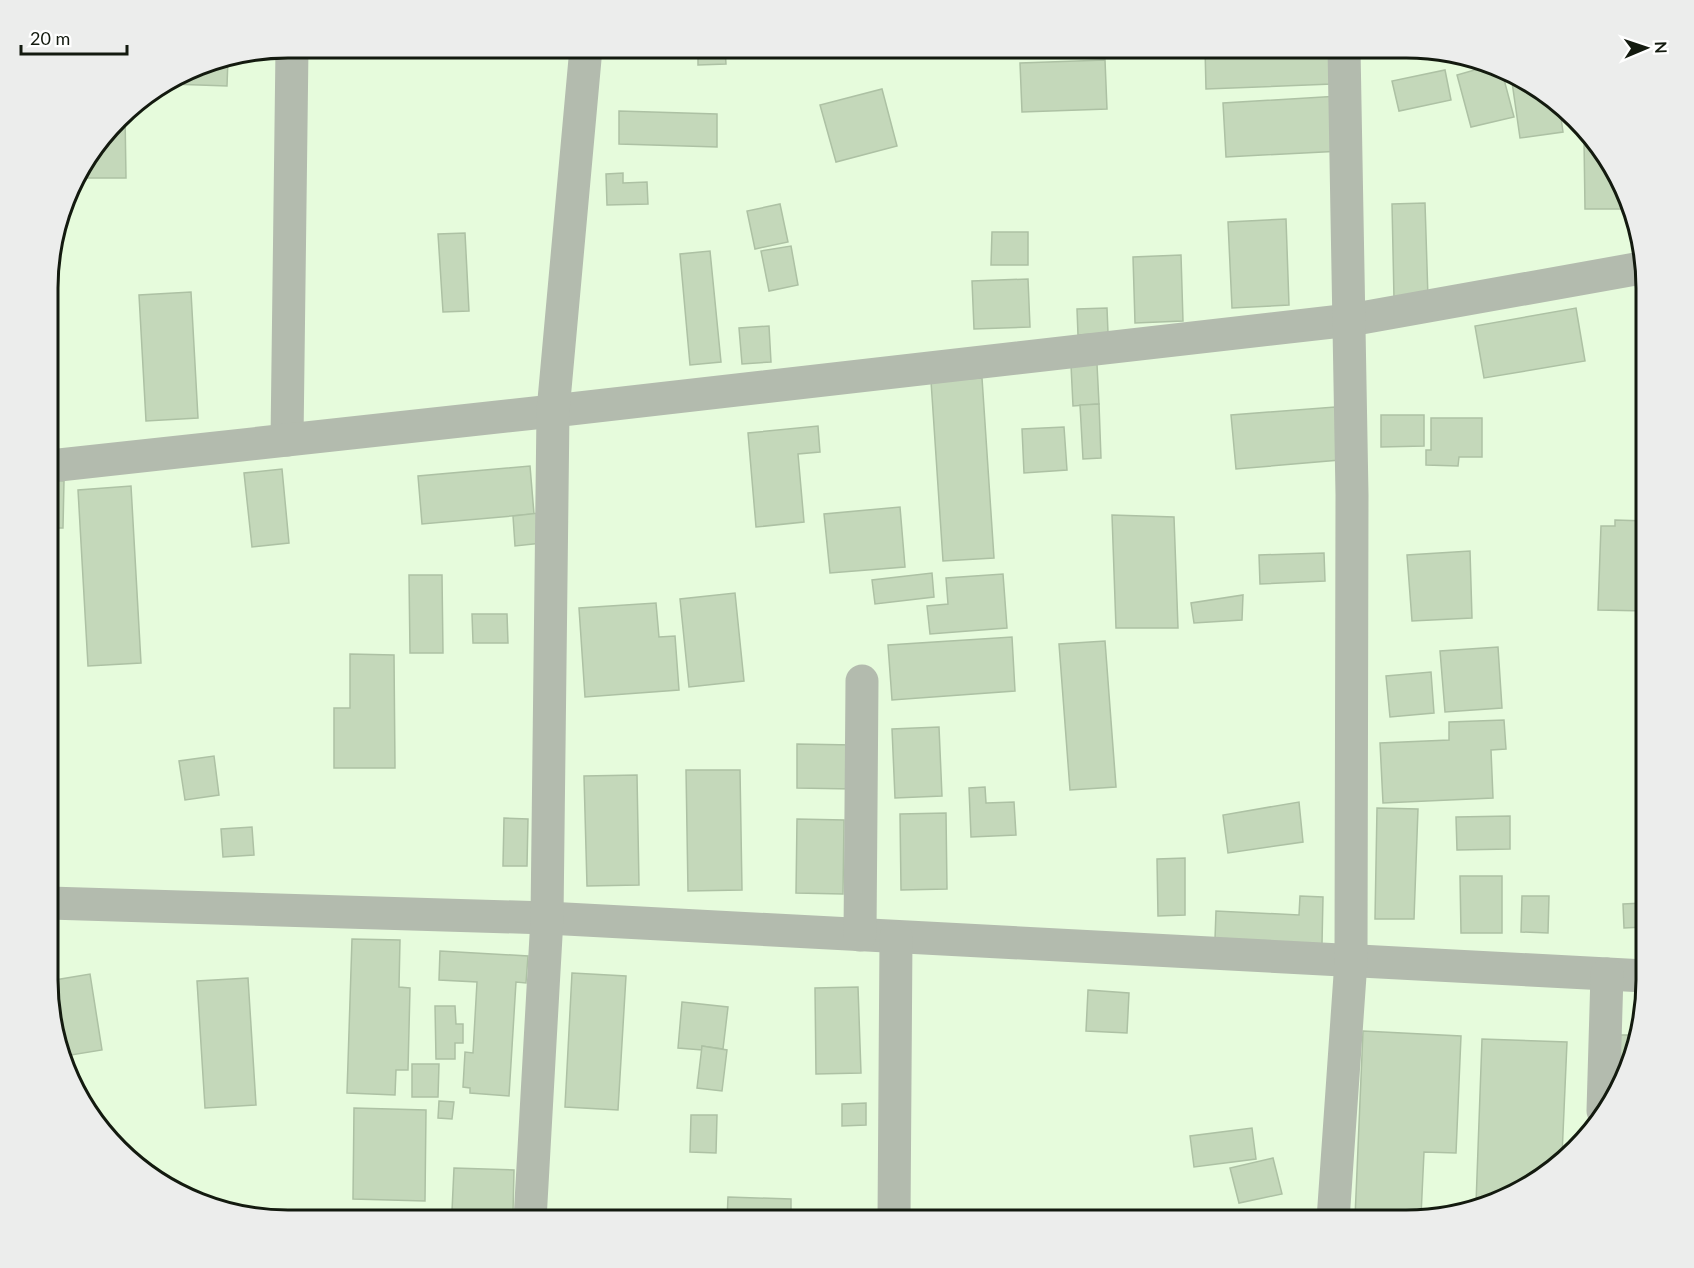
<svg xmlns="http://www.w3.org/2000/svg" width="1694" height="1268" font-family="Lato,sans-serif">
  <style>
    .building { fill: #c4d8ba; stroke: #adc1a4; stroke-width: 1.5 }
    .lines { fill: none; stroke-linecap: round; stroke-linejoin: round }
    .street { stroke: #b3bbae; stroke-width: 33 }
    .rim { fill: none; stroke: #131a0f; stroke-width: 3 }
  </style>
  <rect width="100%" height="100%" fill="#e6fbdc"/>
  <g class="building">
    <path d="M 698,48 L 725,48 L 726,64 L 698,65 Z"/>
    <path d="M 1205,48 L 1331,48 L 1332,84 L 1206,89 Z"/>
    <path d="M 228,58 L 227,86 L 172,84 L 211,61 Z"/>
    <path d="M 1105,60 L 1107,109 L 1022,112 L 1020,63 Z"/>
    <path d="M 1492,65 L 1501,68 L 1514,117 L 1471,127 L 1457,75 Z"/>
    <path d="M 1445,70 L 1451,100 L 1399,111 L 1392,81 Z"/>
    <path d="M 1511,75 L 1559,104 L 1563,132 L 1520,138 Z"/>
    <path d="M 882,89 L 897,146 L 836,162 L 820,105 Z"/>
    <path d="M 1339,96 L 1342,151 L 1226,157 L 1223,103 Z"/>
    <path d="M 619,111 L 717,114 L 717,147 L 619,144 Z"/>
    <path d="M 125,113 L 126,178 L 77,178 L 80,169 Z"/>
    <path d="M 1584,139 L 1588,139 L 1621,183 L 1627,209 L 1585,209 Z"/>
    <path d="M 623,173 L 623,183 L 647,182 L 648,204 L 607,205 L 606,174 Z"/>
    <path d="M 1425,203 L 1428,298 L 1394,299 L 1392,204 Z"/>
    <path d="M 780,204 L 788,242 L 755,249 L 747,211 Z"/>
    <path d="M 1286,219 L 1289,305 L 1232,308 L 1228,222 Z"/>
    <path d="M 992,232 L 1028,232 L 1028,265 L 991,265 Z"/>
    <path d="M 465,233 L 469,311 L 443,312 L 438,234 Z"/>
    <path d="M 791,246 L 798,285 L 769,291 L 761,251 Z"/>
    <path d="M 710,251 L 721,362 L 690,365 L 680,254 Z"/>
    <path d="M 1181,255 L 1183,321 L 1135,323 L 1133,257 Z"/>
    <path d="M 1028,279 L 1030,327 L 974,329 L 972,281 Z"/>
    <path d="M 191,292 L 198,418 L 146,421 L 139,295 Z"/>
    <path d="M 1107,308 L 1108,333 L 1078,335 L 1077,309 Z"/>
    <path d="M 1576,308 L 1585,361 L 1484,378 L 1475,326 Z"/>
    <path d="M 769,326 L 771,362 L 742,364 L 739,328 Z"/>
    <path d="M 1097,364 L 1099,404 L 1073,406 L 1071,365 Z"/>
    <path d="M 982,378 L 994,558 L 943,561 L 931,381 Z"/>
    <path d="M 1099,404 L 1101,458 L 1083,459 L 1080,405 Z"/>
    <path d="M 1335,407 L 1340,460 L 1236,469 L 1231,415 Z"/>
    <path d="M 1381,415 L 1424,415 L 1424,446 L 1381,447 Z"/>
    <path d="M 1431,418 L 1482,418 L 1482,457 L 1459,457 L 1458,466 L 1426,465 L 1426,450 L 1431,450 Z"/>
    <path d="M 818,426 L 820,452 L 798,454 L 804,522 L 756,527 L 748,433 Z"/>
    <path d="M 1064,427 L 1067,470 L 1024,473 L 1022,429 Z"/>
    <path d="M 530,466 L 534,514 L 422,524 L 418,476 Z"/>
    <path d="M 282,469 L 289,543 L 252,547 L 244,473 Z"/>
    <path d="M 50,480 L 64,481 L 63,528 L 50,528 Z"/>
    <path d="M 131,486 L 141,663 L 88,666 L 78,490 Z"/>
    <path d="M 900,507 L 905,567 L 830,573 L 824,514 Z"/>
    <path d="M 539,513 L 542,543 L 515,546 L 513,516 Z"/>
    <path d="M 1112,515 L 1174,517 L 1178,628 L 1116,628 Z"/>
    <path d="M 1615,520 L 1646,521 L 1646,611 L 1598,610 L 1601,526 L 1615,526 Z"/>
    <path d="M 1470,551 L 1472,618 L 1412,621 L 1407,555 Z"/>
    <path d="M 1324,553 L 1325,581 L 1260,584 L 1259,555 Z"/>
    <path d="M 932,573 L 934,597 L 875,604 L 872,580 Z"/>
    <path d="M 1003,574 L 1007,628 L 930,634 L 927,606 L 948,604 L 946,578 Z"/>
    <path d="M 409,575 L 442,575 L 443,653 L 410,653 Z"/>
    <path d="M 735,593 L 744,681 L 689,687 L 680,599 Z"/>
    <path d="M 1243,595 L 1242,620 L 1194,623 L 1191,603 Z"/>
    <path d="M 656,603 L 659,637 L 675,636 L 679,690 L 585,697 L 579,608 Z"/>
    <path d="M 472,614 L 507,614 L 508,643 L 473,643 Z"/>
    <path d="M 1012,637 L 1015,691 L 892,700 L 888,645 Z"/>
    <path d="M 1105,641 L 1116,787 L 1070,790 L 1059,644 Z"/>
    <path d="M 1498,647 L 1502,708 L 1445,712 L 1440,651 Z"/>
    <path d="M 350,654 L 394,655 L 395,768 L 334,768 L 334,708 L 350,708 Z"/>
    <path d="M 1431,672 L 1434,713 L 1390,717 L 1386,676 Z"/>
    <path d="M 1504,720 L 1506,749 L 1491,750 L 1493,798 L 1383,803 L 1380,743 L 1449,740 L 1449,722 Z"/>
    <path d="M 939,727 L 942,796 L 895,798 L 892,729 Z"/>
    <path d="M 797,744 L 853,745 L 853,789 L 797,788 Z"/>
    <path d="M 214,756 L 219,795 L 185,800 L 179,761 Z"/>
    <path d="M 686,770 L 740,770 L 742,890 L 688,891 Z"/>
    <path d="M 637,775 L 639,885 L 587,886 L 584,776 Z"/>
    <path d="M 985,787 L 986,803 L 1014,802 L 1016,835 L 971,837 L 969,788 Z"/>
    <path d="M 1299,802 L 1303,842 L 1228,853 L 1223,815 Z"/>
    <path d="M 1377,808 L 1418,809 L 1414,919 L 1375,919 Z"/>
    <path d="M 946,813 L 947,889 L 901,890 L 900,814 Z"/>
    <path d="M 1510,816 L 1510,849 L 1457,850 L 1456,817 Z"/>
    <path d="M 504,818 L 528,819 L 527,866 L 503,866 Z"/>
    <path d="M 797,819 L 844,820 L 843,894 L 796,893 Z"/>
    <path d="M 252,827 L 254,855 L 223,857 L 221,829 Z"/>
    <path d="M 1185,858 L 1185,915 L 1158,916 L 1157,859 Z"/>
    <path d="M 1460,876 L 1502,876 L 1502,933 L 1461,933 Z"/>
    <path d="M 1300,896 L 1323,897 L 1322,944 L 1215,939 L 1216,911 L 1299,915 Z"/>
    <path d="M 1522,896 L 1549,896 L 1548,933 L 1521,932 Z"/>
    <path d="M 1643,903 L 1644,927 L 1624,928 L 1623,904 Z"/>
    <path d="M 352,939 L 400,940 L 399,987 L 410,988 L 408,1070 L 396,1070 L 395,1095 L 347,1093 Z"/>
    <path d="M 440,951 L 528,956 L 526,983 L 516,982 L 509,1096 L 470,1093 L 470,1088 L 463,1087 L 465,1052 L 473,1053 L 477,982 L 439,980 Z"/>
    <path d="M 572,973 L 626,976 L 618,1110 L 565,1107 Z"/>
    <path d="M 90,974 L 102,1050 L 65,1056 L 49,995 L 49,981 Z"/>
    <path d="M 248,978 L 256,1105 L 205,1108 L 197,981 Z"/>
    <path d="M 858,987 L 861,1073 L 816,1074 L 815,988 Z"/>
    <path d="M 1088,990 L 1129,993 L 1127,1033 L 1086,1031 Z"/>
    <path d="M 682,1002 L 728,1007 L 723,1049 L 702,1046 L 702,1050 L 678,1048 Z"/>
    <path d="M 435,1006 L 455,1006 L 456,1024 L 463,1024 L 463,1043 L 455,1043 L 455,1059 L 436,1059 Z"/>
    <path d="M 1363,1031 L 1461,1036 L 1456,1153 L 1424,1152 L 1421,1216 L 1405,1220 L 1355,1218 Z"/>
    <path d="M 1620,1035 L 1636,1035 L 1628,1072 L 1620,1084 Z"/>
    <path d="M 1482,1039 L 1567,1042 L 1562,1156 L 1511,1195 L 1476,1204 Z"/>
    <path d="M 702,1046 L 727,1050 L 722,1091 L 697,1088 Z"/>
    <path d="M 412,1064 L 439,1064 L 438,1097 L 412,1097 Z"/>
    <path d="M 439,1101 L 454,1102 L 452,1119 L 438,1118 Z"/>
    <path d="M 866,1103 L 866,1125 L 842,1126 L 842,1104 Z"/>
    <path d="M 354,1108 L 426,1110 L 425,1201 L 353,1199 Z"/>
    <path d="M 691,1115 L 717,1115 L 716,1153 L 690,1152 Z"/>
    <path d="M 1252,1128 L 1256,1159 L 1194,1167 L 1190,1136 Z"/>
    <path d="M 1273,1158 L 1282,1194 L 1239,1203 L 1230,1168 Z"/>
    <path d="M 454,1168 L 514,1170 L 513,1213 L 452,1211 Z"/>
    <path d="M 728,1197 L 791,1199 L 791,1220 L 727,1220 Z"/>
  </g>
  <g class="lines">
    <g class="street">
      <path d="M 287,440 L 292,48"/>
      <path d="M 50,466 L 553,411 L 1350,320 L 1641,268"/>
      <path d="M 49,903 L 547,918 L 1645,976"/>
      <path d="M 860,935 L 862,681"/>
      <path d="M 1603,1111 L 1607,974"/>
      <path d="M 530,1220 L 547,918 L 553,411 L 586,48"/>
      <path d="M 894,1220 L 896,937"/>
      <path d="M 1333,1220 L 1351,961 L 1352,495 L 1344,48"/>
    </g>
  </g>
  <path d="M0 0H1694V1268H0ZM288 58H1406A230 230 0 0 1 1636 288V980A230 230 0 0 1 1406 1210H288A230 230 0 0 1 58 980V288A230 230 0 0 1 288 58Z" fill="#ecedec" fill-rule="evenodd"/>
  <path class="rim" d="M288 58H1406A230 230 0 0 1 1636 288V980A230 230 0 0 1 1406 1210H288A230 230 0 0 1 58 980V288A230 230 0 0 1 288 58Z"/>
  <g transform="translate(1646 48) rotate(88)" stroke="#ffffff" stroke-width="4.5" paint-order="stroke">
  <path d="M0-4.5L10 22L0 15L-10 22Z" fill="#131a0f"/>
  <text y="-9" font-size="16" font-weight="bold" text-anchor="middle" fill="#131a0f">N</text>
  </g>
  <path d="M21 45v9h106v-9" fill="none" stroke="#131a0f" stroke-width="3"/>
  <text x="30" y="45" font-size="18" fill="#131a0f" stroke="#ffffff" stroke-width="4.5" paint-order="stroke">20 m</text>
</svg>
